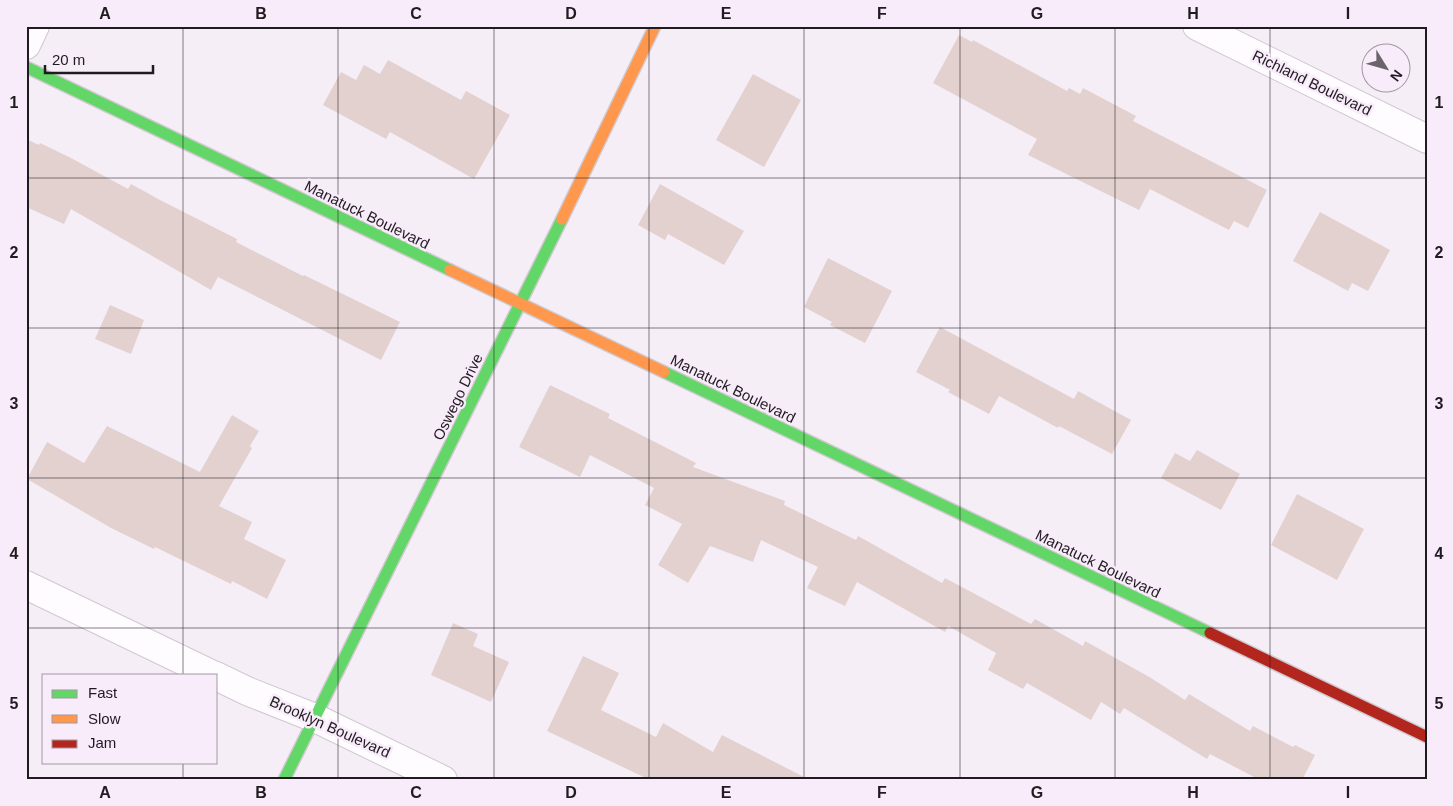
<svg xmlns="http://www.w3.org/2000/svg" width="1453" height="806" font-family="Arial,sans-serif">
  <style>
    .building { fill: #e3d1d0 }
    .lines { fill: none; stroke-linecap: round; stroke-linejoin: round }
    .street-casing { stroke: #cfc9cf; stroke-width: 30 }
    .fast-casing { stroke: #cfc9cf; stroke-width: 14 }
    .slow-casing { stroke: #cfc9cf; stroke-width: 14 }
    .jam-casing { stroke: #cfc9cf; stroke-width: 14 }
    .street { stroke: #fefcfe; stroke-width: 28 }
    .fast { stroke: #63d668; stroke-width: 11 }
    .slow { stroke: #ff974d; stroke-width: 11 }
    .jam { stroke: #b3261e; stroke-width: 11 }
    .grid { fill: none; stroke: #201b20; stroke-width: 1; stroke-opacity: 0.55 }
    .labels { text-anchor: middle; stroke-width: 5; stroke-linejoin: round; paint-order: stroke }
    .street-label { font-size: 15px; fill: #201b20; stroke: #f8ebfa }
    .neatline { fill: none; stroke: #201b20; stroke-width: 2 }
    .grid-label { font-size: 16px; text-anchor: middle; font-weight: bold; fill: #201b20 }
  </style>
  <rect width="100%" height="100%" fill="#f5eef6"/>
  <g class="building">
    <path d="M 959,35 L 972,42 L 973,40 L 1067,91 L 1069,88 L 1080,94 L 1083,88 L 1136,116 L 1133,121 L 1267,190 L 1248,228 L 1234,221 L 1229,230 L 1150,189 L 1139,210 L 1028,155 L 1037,139 L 933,83 Z"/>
    <path d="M 388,60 L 461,100 L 466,91 L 510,115 L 474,179 L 390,132 L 386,139 L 323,105 L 341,72 L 356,80 L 364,65 L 380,74 Z"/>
    <path d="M 753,74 L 801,100 L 764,167 L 716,140 Z"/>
    <path d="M 26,139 L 39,145 L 40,143 L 71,158 L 128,189 L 131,184 L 160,200 L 237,239 L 236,242 L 303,276 L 304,275 L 400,322 L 381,360 L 218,277 L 211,290 L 71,209 L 64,224 L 26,207 Z"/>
    <path d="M 660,184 L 744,231 L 724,265 L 668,234 L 665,240 L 638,225 Z"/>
    <path d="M 1320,212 L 1390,250 L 1368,291 L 1352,283 L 1348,291 L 1293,261 Z"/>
    <path d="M 828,258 L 892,291 L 865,343 L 830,325 L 832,322 L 804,307 Z"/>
    <path d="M 110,305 L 144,320 L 131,354 L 95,339 Z"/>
    <path d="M 940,327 L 1074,399 L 1078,391 L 1131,420 L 1112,454 L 1059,426 L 1058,428 L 999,396 L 989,414 L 948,392 L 950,390 L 916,372 Z"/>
    <path d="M 550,385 L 610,414 L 608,418 L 696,463 L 693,467 L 785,501 L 784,505 L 856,540 L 858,536 L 942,583 L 945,578 L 1031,624 L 1035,619 L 1083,646 L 1085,641 L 1151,678 L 1185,700 L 1189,694 L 1250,731 L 1253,726 L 1293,747 L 1295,745 L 1315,755 L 1302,780 L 1260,780 L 1210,754 L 1207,759 L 1124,708 L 1120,714 L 1101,702 L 1091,720 L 1027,683 L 1023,689 L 988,670 L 996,653 L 948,626 L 945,632 L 857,582 L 845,606 L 807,588 L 818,567 L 761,540 L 753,562 L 710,546 L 688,583 L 658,565 L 682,524 L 645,505 L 654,488 L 590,455 L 580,477 L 519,447 Z"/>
    <path d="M 232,415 L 259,431 L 250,446 L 252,448 L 219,506 L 252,522 L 244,539 L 286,560 L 267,599 L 232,581 L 231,584 L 155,547 L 154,549 L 111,528 L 27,479 L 47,442 L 84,463 L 107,426 L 200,472 Z"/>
    <path d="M 1197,450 L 1240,474 L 1221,510 L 1161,478 L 1175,453 L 1190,461 Z"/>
    <path d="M 1297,494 L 1364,529 L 1337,580 L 1271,545 Z"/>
    <path d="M 453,623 L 478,634 L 473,646 L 509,662 L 491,702 L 431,675 Z"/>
    <path d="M 583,656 L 619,673 L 601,710 L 656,737 L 663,723 L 713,752 L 722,735 L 810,780 L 650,780 L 547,731 Z"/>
  </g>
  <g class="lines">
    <defs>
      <g id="street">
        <path d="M 1197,26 L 1427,139"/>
        <path d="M 26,45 L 35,26"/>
        <path d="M 26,585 L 213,675"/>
        <path d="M 216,676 L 247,691 L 315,718 L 443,780"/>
      </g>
      <g id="fast">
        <path d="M 26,67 L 450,270"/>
        <path d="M 664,372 L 1210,633"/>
        <path d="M 284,780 L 562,219"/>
      </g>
      <g id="slow">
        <path d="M 562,219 L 655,26"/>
        <path d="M 450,270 L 664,372"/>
      </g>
      <path id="jam" d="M 1210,633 L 1427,737"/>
    </defs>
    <use href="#street" class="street-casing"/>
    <use href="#fast" class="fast-casing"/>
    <use href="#slow" class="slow-casing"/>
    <use href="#jam" class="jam-casing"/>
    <use href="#street" class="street"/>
    <use href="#fast" class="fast"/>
    <use href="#slow" class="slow"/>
    <use href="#jam" class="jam"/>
  </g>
  <path class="grid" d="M 183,26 L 183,675M 338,26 L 338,780M 494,26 L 494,780M 649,26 L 649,780M 804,26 L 804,780M 960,26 L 960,780M 1115,26 L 1115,780M 1270,26 L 1270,780M 26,178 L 1427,178M 26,328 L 1427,328M 26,478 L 1427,478M 26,628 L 1427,628M 183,762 L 183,780"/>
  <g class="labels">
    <g class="street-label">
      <text transform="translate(1312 83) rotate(26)" y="5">Richland Boulevard</text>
      <text transform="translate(367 215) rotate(26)" y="5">Manatuck Boulevard</text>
      <text transform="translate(733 389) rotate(26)" y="5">Manatuck Boulevard</text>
      <text transform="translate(458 397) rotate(-64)" y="5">Oswego Drive</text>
      <text transform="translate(1098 564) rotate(26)" y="5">Manatuck Boulevard</text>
      <text transform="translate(330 727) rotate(24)" y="5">Brooklyn Boulevard</text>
    </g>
  </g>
  <rect width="1453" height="806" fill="none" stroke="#f8ebfa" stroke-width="55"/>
  <rect x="42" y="674" width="175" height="90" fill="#f8ebfa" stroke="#a298a3"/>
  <rect x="52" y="690" width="25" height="8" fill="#63d668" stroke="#a298a3"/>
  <text x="88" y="698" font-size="15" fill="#201b20">Fast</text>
  <rect x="52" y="715" width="25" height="8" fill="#ff974d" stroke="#a298a3"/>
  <text x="88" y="724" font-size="15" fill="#201b20">Slow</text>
  <rect x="52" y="740" width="25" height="8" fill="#b3261e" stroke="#a298a3"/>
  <text x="88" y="748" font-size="15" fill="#201b20">Jam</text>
  <g transform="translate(1386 68) rotate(127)"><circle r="24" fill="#f8ebfa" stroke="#a298a3"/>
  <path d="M0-4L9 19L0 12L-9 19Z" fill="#6b656b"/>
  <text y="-8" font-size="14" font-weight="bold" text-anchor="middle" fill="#201b20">N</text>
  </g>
  <path d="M45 65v8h108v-8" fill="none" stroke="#201b20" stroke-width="2.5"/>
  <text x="52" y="65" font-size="15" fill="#201b20" stroke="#f8ebfa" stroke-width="4" paint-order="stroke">20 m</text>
  <rect x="28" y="28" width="1398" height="750" class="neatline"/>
  <g class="grid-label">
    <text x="105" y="19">A</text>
    <text x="261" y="19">B</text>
    <text x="416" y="19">C</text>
    <text x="571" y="19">D</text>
    <text x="726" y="19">E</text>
    <text x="882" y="19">F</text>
    <text x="1037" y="19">G</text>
    <text x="1193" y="19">H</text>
    <text x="1348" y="19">I</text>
    <text x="14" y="108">1</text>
    <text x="1439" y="108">1</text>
    <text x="14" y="258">2</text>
    <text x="1439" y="258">2</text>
    <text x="14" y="409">3</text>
    <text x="1439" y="409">3</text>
    <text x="14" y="559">4</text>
    <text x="1439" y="559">4</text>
    <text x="14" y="709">5</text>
    <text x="1439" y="709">5</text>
    <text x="105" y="798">A</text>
    <text x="261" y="798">B</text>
    <text x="416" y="798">C</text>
    <text x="571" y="798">D</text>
    <text x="726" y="798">E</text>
    <text x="882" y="798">F</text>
    <text x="1037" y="798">G</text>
    <text x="1193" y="798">H</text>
    <text x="1348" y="798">I</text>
  </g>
</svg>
